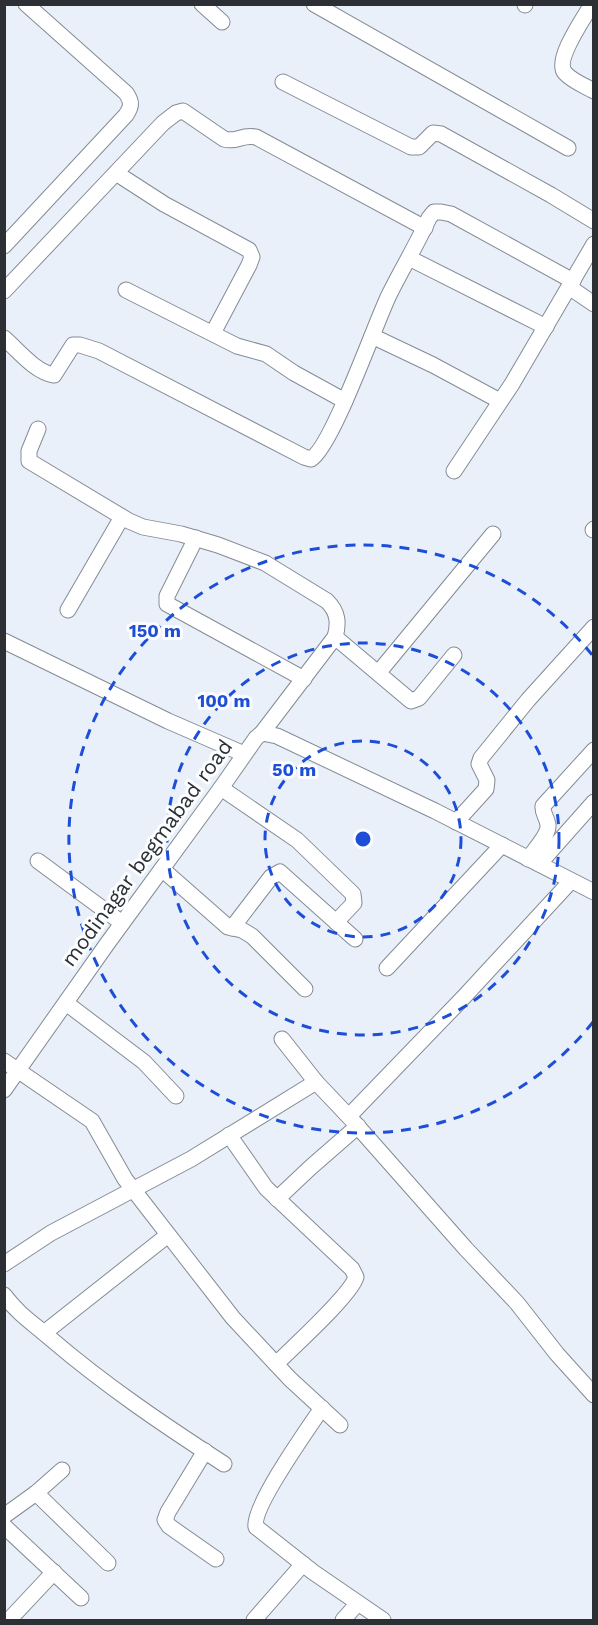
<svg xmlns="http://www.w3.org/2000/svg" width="598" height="1625" font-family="'Work Sans',sans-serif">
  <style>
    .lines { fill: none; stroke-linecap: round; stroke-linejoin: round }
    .minor-casing { stroke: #858b94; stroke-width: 17 }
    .minor { stroke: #fff; stroke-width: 15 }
    .ring { fill: none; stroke: #1d4ed8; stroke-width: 3; stroke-dasharray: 10 8 }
    .labels { text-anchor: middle; stroke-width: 6; stroke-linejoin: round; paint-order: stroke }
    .street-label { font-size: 21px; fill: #2c2f33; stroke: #fcfdff }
    .centre { fill: #1d4ed8; stroke: #fcfdff; stroke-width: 3 }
    .ring-label { font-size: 18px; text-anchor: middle; font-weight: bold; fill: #1d4ed8; stroke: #fcfdff; stroke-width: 6; stroke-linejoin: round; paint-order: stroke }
  </style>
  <rect width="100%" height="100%" fill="#e9f0fa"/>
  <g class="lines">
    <defs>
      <g id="minor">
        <path d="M 202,4 L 222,22"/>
        <path d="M 314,4 L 568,148"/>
        <path d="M 592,4 C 584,18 554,60 565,73 C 572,81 585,86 594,91"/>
        <path d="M 525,5 L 525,4"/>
        <path d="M 283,82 L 411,147 L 419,147 L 433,133 L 441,134 L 551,195 L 594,221"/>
        <path d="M 116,173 L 164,204 L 249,250 L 252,257 L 249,265 L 213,333"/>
        <path d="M 4,246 L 126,115 C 132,106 132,102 126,93 L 26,4"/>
        <path d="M 409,258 L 546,327"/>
        <path d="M 569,287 L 594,304"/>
        <path d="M 126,290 L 237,346 L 266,354 L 294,373 L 345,401"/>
        <path d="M 4,291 L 163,123 L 176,113 L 183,111 L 224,139 C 237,143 241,134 256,137 L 425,228"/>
        <path d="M 372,336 L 433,365 L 500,401"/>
        <path d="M 4,338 C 19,351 35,372 54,375 L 73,345 L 80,345 L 99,351 L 304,457 L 311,459 C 332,447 375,324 389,295 C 402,269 417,244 429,218 L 434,212 L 441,212 L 451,214 L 573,281"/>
        <path d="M 38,429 L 29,451 L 29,461 L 129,521 L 143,527 L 181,534 L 218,545 L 265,563 L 327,601 C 338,612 339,623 335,637 L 262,733"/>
        <path d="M 454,471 L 512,384 L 594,244"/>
        <path d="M 593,530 L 594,529"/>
        <path d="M 196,538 L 167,596 L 167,604 L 304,679"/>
        <path d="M 68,610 L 122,517"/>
        <path d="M 335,637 L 411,701 L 419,698 L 454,655"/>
        <path d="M 4,641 L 168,721 L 244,754"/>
        <path d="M 379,672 L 493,534"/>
        <path d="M 221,788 L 297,840 L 353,894 L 354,903 L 336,922"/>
        <path d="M 456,822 L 486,789 L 487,780 L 479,764 L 481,758 L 528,700 L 594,627"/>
        <path d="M 528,859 C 534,850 549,835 548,825 C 547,817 542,813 543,806 L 594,750"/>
        <path d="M 38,861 L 122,923"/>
        <path d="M 539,864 L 594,802"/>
        <path d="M 162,869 L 228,927 L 242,930 L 252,936 L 305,989"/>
        <path d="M 232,928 L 271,877 L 280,872 L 355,939"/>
        <path d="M 387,968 L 502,845"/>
        <path d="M 66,1003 L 144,1062 L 176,1096"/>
        <path d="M 282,1039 L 316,1082 L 352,1120 L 466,1249 L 517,1303 L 557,1354 L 594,1395"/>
        <path d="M 4,1061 L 92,1121 L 125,1179 L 233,1318 L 290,1379 L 340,1425"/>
        <path d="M 4,1090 L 107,944 L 221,788 L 256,738 L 262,733 L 277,736 L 435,811 L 594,892"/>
        <path d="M 349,1116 L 462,999 L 571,881"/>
        <path d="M 229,1135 L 266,1188 L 352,1269 L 356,1277 C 351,1295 292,1348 276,1364"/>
        <path d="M 277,1199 L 311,1167 L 358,1126"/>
        <path d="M 4,1264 L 51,1233 L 191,1159 L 316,1082"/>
        <path d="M 4,1295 C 20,1316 33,1323 51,1339 C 106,1386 164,1425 224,1464"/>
        <path d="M 44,1333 L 168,1235"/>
        <path d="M 322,1408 C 309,1427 251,1509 256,1527 L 313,1572 L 383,1620"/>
        <path d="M 205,1451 L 168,1512 L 165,1520 L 169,1526 L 216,1559"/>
        <path d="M 36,1493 L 108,1563"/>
        <path d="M 4,1516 L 36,1493 L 62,1470"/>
        <path d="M 4,1526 L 81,1598"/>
        <path d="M 9,1620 L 54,1572"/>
        <path d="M 254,1620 L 303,1564"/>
        <path d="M 343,1620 L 358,1603"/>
      </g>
    </defs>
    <use href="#minor" class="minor-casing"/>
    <use href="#minor" class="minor"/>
  </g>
  <g class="ring">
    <circle cx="363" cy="839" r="98"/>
    <circle cx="363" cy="839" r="196"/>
    <path d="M593 1022A294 294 0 1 1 593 656"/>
  </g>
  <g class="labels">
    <g class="street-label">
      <text transform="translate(147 853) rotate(-54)" y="7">modinagar begmabad road</text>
    </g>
  </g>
  <circle cx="363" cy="839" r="9" class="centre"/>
  <g class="ring-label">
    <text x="155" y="637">150 m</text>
    <text x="224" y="707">100 m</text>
    <text x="294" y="776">50 m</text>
  </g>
  <rect width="598" height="1625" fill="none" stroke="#2c2f33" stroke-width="12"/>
</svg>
